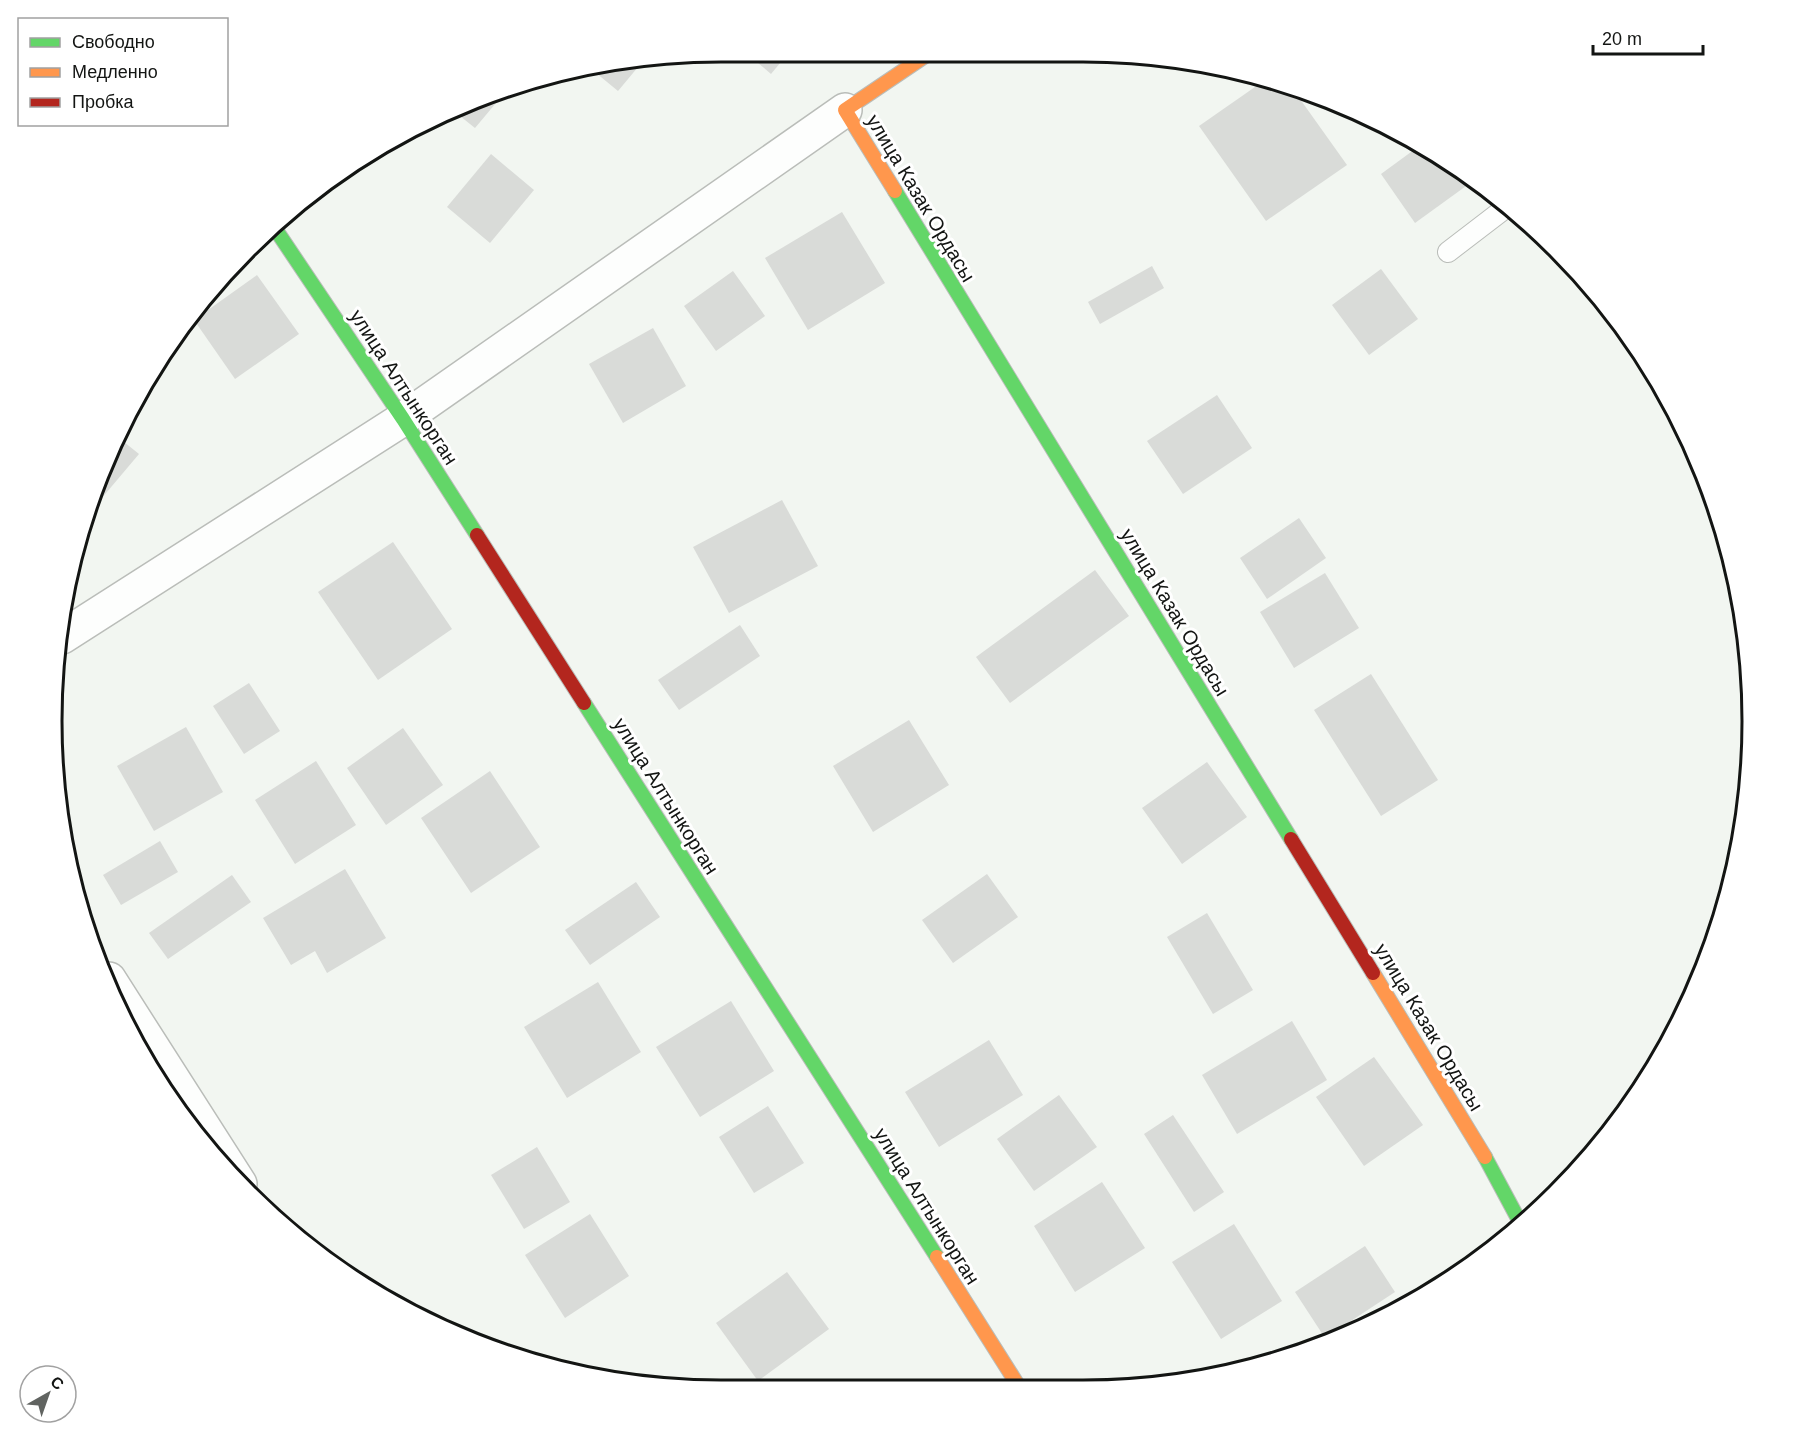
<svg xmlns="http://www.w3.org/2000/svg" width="1803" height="1442" font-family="Helvetica,sans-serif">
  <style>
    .building { fill: #d9dbd8 }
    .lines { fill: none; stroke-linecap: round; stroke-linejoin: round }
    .lane-casing { stroke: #babdb9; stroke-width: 22 }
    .street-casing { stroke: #babdb9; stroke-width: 36 }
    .fast-casing { stroke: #babdb9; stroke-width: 16 }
    .slow-casing { stroke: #babdb9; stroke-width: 16 }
    .jam-casing { stroke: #babdb9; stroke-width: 16 }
    .lane { stroke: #fdfefd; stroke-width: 20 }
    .street { stroke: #fdfefd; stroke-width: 33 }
    .fast { stroke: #63d668; stroke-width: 14 }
    .slow { stroke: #ff974d; stroke-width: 14 }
    .jam { stroke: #b3261e; stroke-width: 14 }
    .labels { text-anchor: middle; stroke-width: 6; stroke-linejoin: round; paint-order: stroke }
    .street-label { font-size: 20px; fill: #131513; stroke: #fff }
    .rim { fill: none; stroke: #131513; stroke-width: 3 }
  </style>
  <rect width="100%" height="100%" fill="#f2f6f1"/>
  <g class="building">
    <path d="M 744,51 L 790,51 L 771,74 Z"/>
    <path d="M 643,61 L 618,91 L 590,68 L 622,64 Z"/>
    <path d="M 1265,80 L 1290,85 L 1347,165 L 1266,221 L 1199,126 Z"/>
    <path d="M 506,91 L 475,128 L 455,112 L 478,103 Z"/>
    <path d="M 1422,144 L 1473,181 L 1415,223 L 1381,174 Z"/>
    <path d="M 491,154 L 534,190 L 490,243 L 447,207 Z"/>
    <path d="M 842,212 L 885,283 L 808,330 L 765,258 Z"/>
    <path d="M 1152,266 L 1164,288 L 1100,324 L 1088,302 Z"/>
    <path d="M 1381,269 L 1418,319 L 1369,355 L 1332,305 Z"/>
    <path d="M 733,271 L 765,316 L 716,351 L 684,306 Z"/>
    <path d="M 257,275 L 299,334 L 235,379 L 194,320 Z"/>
    <path d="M 653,328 L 686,386 L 623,423 L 589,364 Z"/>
    <path d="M 1217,395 L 1252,448 L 1183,494 L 1147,441 Z"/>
    <path d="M 119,438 L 139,454 L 101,499 L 96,495 Z"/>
    <path d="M 782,500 L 818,566 L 729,613 L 693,547 Z"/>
    <path d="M 1299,518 L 1326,558 L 1267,599 L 1240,558 Z"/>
    <path d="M 393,542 L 452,629 L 378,680 L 318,592 Z"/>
    <path d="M 1095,570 L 1129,616 L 1010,703 L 976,657 Z"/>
    <path d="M 1325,573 L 1359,628 L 1294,668 L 1260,612 Z"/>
    <path d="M 740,625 L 760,656 L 679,710 L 658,680 Z"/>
    <path d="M 1371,674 L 1438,780 L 1381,816 L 1314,710 Z"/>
    <path d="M 249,683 L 280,731 L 244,754 L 213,706 Z"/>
    <path d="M 909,720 L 949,785 L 873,832 L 833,766 Z"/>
    <path d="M 186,727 L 223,792 L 154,831 L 117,766 Z"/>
    <path d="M 403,728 L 443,785 L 386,825 L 347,768 Z"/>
    <path d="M 316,761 L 356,825 L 295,864 L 255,800 Z"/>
    <path d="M 1207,762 L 1247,817 L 1182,864 L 1142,808 Z"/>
    <path d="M 490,771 L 540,847 L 471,893 L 421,818 Z"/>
    <path d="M 160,841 L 178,872 L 121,905 L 103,875 Z"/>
    <path d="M 345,869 L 386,938 L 327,973 L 315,951 L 291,965 L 263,918 Z"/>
    <path d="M 987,874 L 1018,917 L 953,963 L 922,920 Z"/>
    <path d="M 232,875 L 251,902 L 168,959 L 149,933 Z"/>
    <path d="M 636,882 L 660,917 L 590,965 L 565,930 Z"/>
    <path d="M 1207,913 L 1253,990 L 1213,1014 L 1167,937 Z"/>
    <path d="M 598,982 L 641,1052 L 567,1098 L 524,1027 Z"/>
    <path d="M 731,1001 L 774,1071 L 700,1117 L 656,1047 Z"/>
    <path d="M 1292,1021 L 1327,1080 L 1237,1134 L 1202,1075 Z"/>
    <path d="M 989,1040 L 1023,1095 L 939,1147 L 905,1092 Z"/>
    <path d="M 1374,1057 L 1423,1125 L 1364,1166 L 1316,1097 Z"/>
    <path d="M 1059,1095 L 1097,1147 L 1034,1191 L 997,1139 Z"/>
    <path d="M 768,1106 L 804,1163 L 754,1193 L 719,1137 Z"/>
    <path d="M 1173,1115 L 1224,1192 L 1194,1212 L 1144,1134 Z"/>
    <path d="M 537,1147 L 570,1202 L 524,1229 L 491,1175 Z"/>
    <path d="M 1102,1182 L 1145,1248 L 1075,1292 L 1034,1226 Z"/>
    <path d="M 590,1214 L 629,1276 L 565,1318 L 525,1255 Z"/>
    <path d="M 1234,1224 L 1282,1301 L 1221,1339 L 1172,1262 Z"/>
    <path d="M 1365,1246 L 1395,1292 L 1325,1338 L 1295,1292 Z"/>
    <path d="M 787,1272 L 829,1329 L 758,1381 L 716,1323 Z"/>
  </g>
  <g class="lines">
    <defs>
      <path id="lane" d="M 1448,252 L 1508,206"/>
      <g id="street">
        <path d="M 62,637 L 403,419 L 845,110"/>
        <path d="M 109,979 L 240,1184"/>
      </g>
      <g id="fast">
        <path d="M 895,191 L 1291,839"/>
        <path d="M 274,227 L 403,419 L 477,535"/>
        <path d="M 584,703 L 937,1257"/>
        <path d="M 1485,1157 L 1522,1226"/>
      </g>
      <g id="slow">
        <path d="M 895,191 L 845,110 L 931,52"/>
        <path d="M 1373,973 L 1485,1157"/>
        <path d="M 937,1257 L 1021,1390"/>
      </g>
      <g id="jam">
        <path d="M 477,535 L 584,703"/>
        <path d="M 1291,839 L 1373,973"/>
      </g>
    </defs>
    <use href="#lane" class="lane-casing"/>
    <use href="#street" class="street-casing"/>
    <use href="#fast" class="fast-casing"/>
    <use href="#slow" class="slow-casing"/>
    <use href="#jam" class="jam-casing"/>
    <use href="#lane" class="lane"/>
    <use href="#street" class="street"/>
    <use href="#fast" class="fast"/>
    <use href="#slow" class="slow"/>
    <use href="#jam" class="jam"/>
  </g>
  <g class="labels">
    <g class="street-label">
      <text transform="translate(921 198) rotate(59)" y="7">улица Казак Ордасы</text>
      <text transform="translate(404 387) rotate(57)" y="7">улица Алтынкорган</text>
      <text transform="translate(1175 612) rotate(59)" y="7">улица Казак Ордасы</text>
      <text transform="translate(666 796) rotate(58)" y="7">улица Алтынкорган</text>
      <text transform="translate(1429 1027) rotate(59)" y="7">улица Казак Ордасы</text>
      <text transform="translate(927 1206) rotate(58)" y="7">улица Алтынкорган</text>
    </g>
  </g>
  <path d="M0 0H1803V1442H0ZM721 62H1083A659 659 0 0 1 1742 721V721A659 659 0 0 1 1083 1380H721A659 659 0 0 1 62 721V721A659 659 0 0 1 721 62Z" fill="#fff" fill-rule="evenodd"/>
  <path class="rim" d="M721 62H1083A659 659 0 0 1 1742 721V721A659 659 0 0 1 1083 1380H721A659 659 0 0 1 62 721V721A659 659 0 0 1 721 62Z"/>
  <rect x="18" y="18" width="210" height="108" fill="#ffffff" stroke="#a1a1a1" stroke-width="1.5"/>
  <rect x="30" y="38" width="30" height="9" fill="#63d668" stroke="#a1a1a1" stroke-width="1.5"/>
  <text x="72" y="48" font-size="18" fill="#131513">Свободно</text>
  <rect x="30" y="68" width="30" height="9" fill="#ff974d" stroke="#a1a1a1" stroke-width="1.5"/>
  <text x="72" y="78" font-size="18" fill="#131513">Медленно</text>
  <rect x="30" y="98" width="30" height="9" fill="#b3261e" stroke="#a1a1a1" stroke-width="1.5"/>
  <text x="72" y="108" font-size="18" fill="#131513">Пробка</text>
  <g transform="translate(48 1394) rotate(40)"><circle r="28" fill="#ffffff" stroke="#a1a1a1" stroke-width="1.5"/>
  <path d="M0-4.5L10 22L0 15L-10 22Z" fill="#616461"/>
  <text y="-9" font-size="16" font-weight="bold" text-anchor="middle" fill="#131513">С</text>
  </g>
  <path d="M1593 45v9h110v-9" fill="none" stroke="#131513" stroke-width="3"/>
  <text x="1602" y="45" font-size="18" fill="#131513" stroke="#ffffff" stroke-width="4.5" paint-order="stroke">20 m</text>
</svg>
